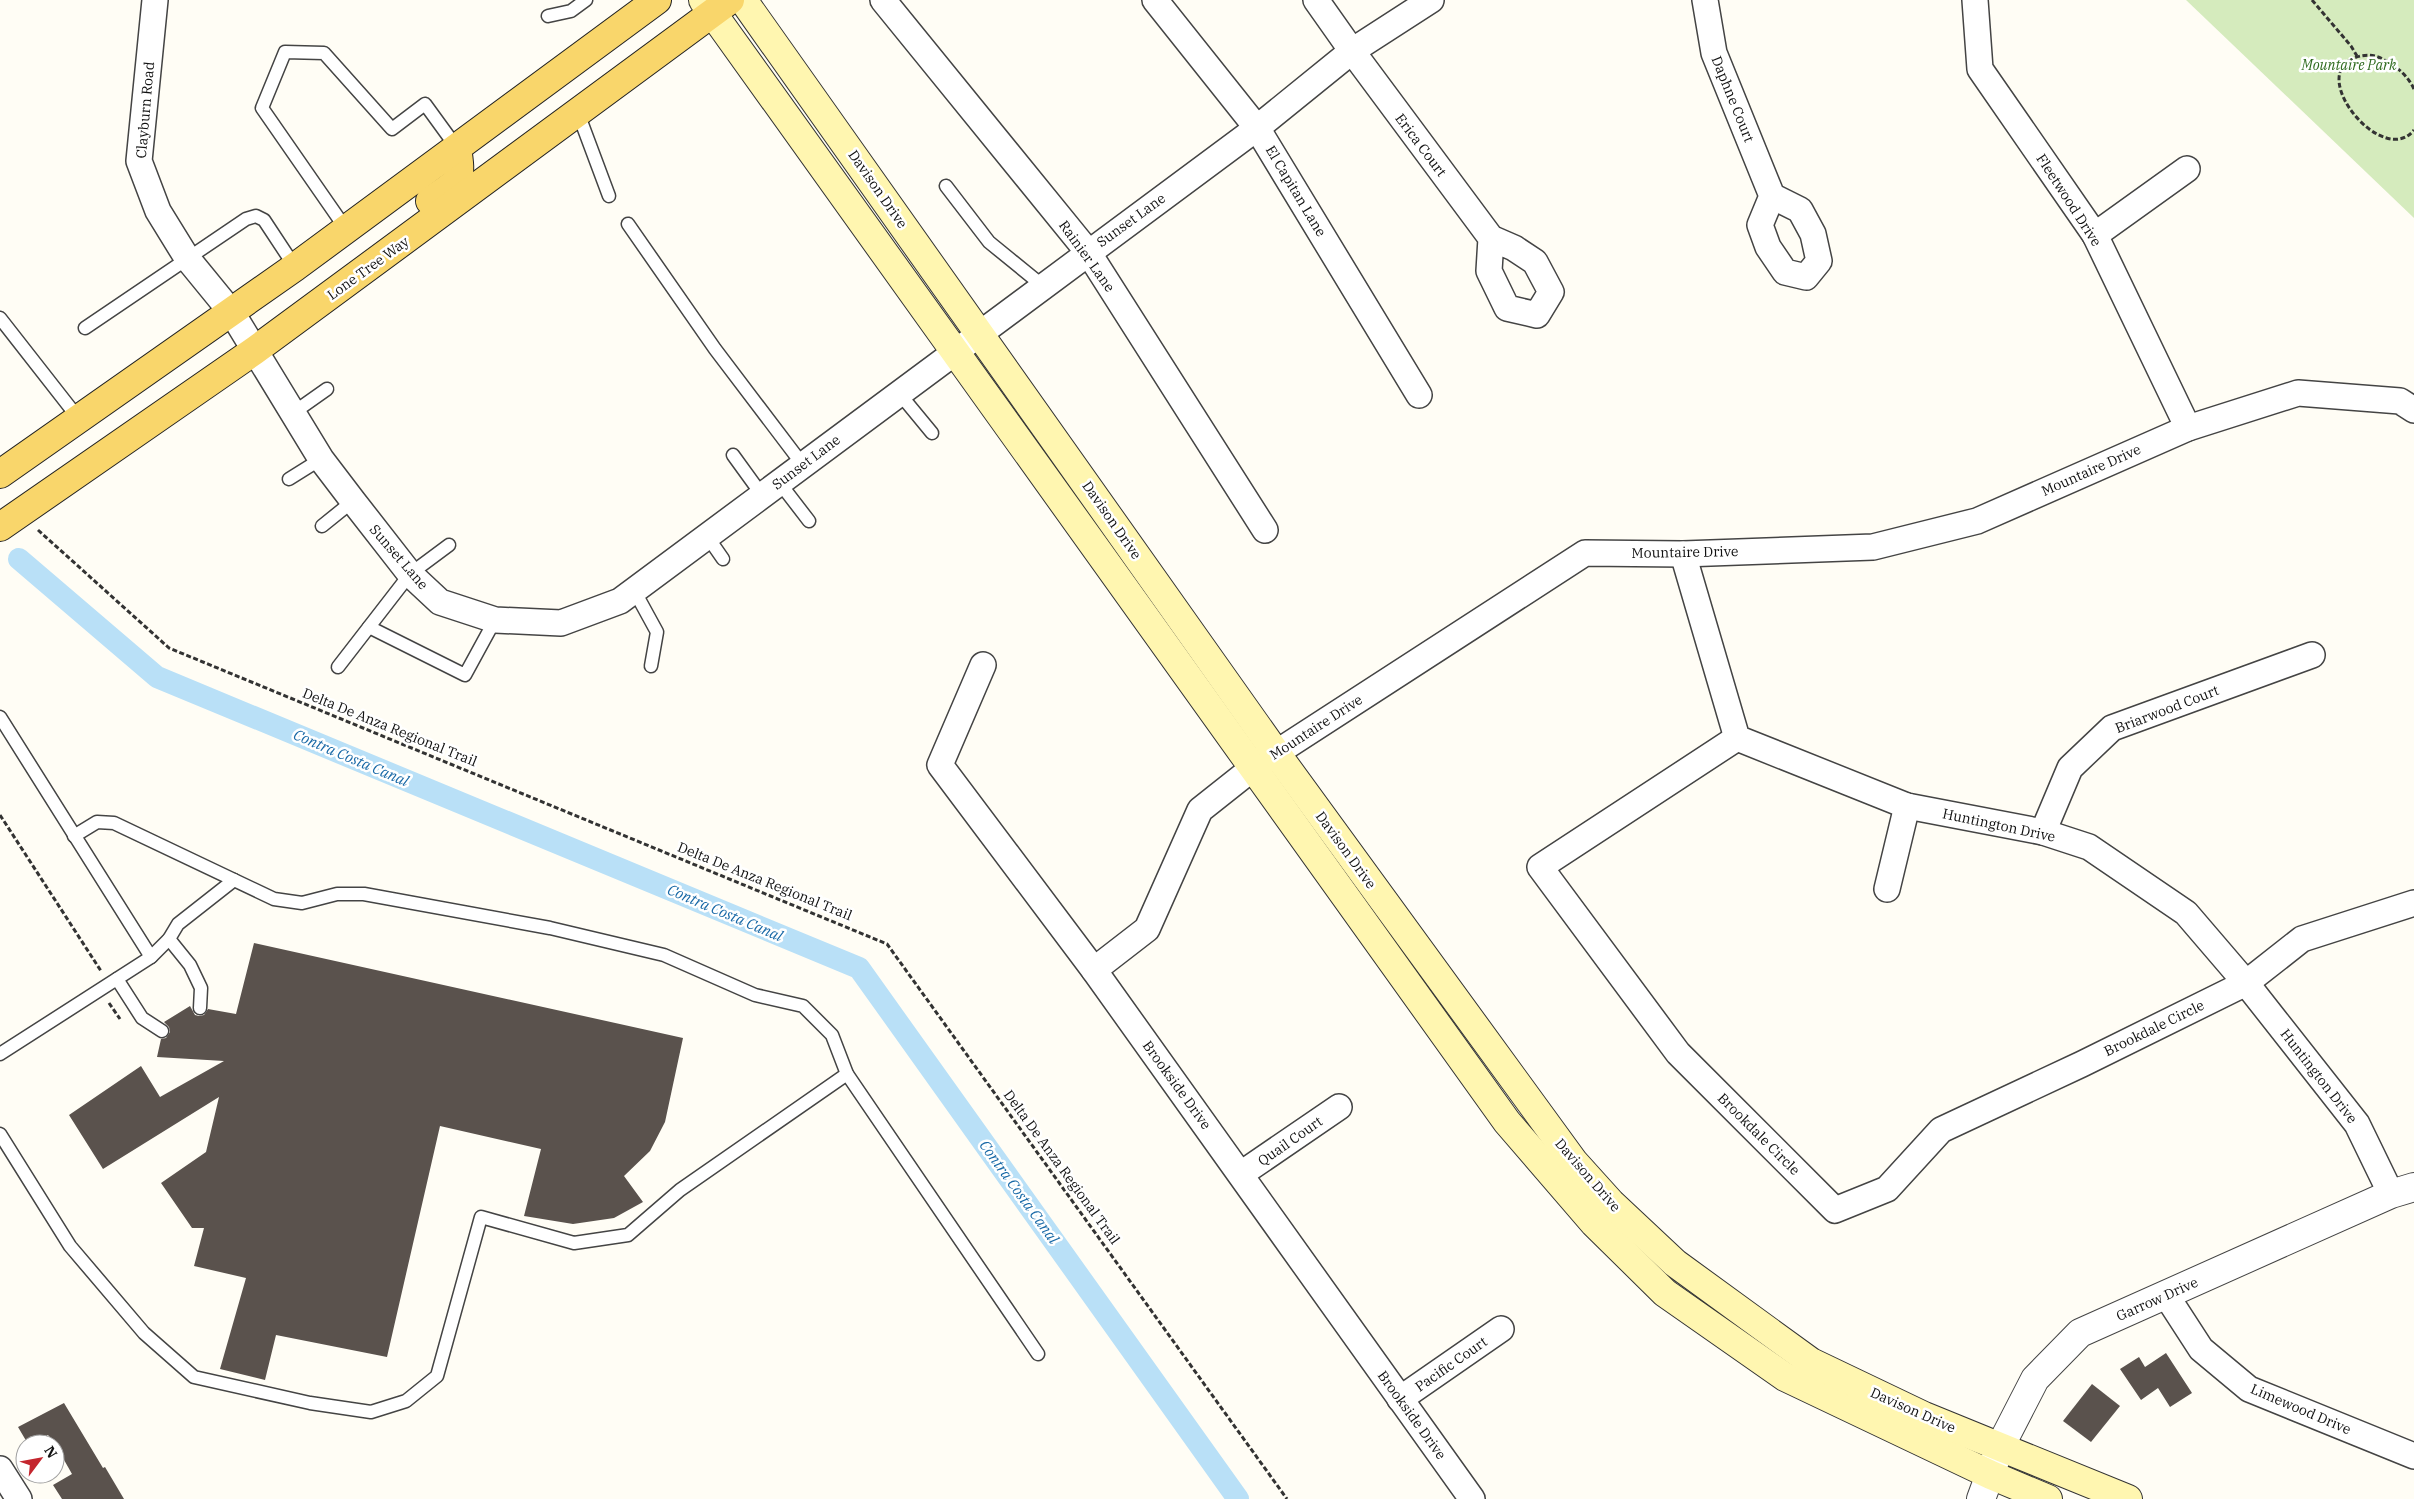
<svg xmlns="http://www.w3.org/2000/svg" width="2414" height="1499" font-family="'IBM Plex Serif',serif">
  <style>
    .green { fill: #d5ebbd }
    .lines { fill: none; stroke-linecap: round; stroke-linejoin: round }
    .canal { stroke: #b9e0f7; stroke-width: 22 }
    .building { fill: #5a524d }
    .service-casing { stroke: #444; stroke-width: 15 }
    .minor-casing { stroke: #444; stroke-width: 28 }
    .tertiary-casing { stroke: #444; stroke-width: 30 }
    .secondary-casing { stroke: #333; stroke-width: 30 }
    .primary-casing { stroke: #222; stroke-width: 30 }
    .path { stroke: #333; stroke-width: 3; stroke-dasharray: 5 2.5; stroke-linecap: butt }
    .service { stroke: #fff; stroke-width: 12 }
    .minor { stroke: #fff; stroke-width: 25 }
    .tertiary { stroke: #fff; stroke-width: 28 }
    .secondary { stroke: #fff6b0; stroke-width: 28 }
    .primary { stroke: #f9d66b; stroke-width: 28 }
    .labels { text-anchor: middle; stroke-width: 5; stroke-linejoin: round; paint-order: stroke }
    .park-label { font-size: 14px; font-style: italic; fill: #2f6b1f; stroke: #fff }
    .street-label { font-size: 14px; fill: #111; stroke: #fff }
    .water-label { font-size: 15px; font-style: italic; fill: #1768a6; stroke: #fff }
  </style>
  <rect width="100%" height="100%" fill="#fffdf5"/>
  <path class="green" d="M 2186,0 L 2414,0 L 2414,218 Z"/>
  <g class="lines">
    <path class="canal" d="M 19,559 L 157,677 L 859,968 L 1238,1499"/>
  </g>
  <g class="building">
    <path d="M 254,943 L 683,1038 L 665,1122 L 650,1151 L 624,1176 L 643,1202 L 614,1218 L 573,1224 L 524,1216 L 541,1149 L 440,1126 L 387,1357 L 276,1335 L 265,1380 L 220,1369 L 246,1278 L 194,1266 L 204,1228 L 192,1228 L 161,1183 L 206,1152 L 219,1097 L 103,1169 L 69,1115 L 141,1066 L 160,1097 L 224,1061 L 157,1057 L 161,1039 L 166,1038 L 170,1032 L 169,1027 L 164,1022 L 190,1006 L 195,1015 L 199,1016 L 204,1015 L 208,1009 L 236,1014 Z"/>
    <path d="M 2166,1353 L 2192,1393 L 2170,1407 L 2158,1388 L 2141,1400 L 2120,1369 L 2139,1357 L 2145,1367 Z"/>
    <path d="M 2092,1384 L 2120,1406 L 2091,1442 L 2063,1421 Z"/>
    <path d="M 64,1403 L 103,1468 L 105,1467 L 124,1499 L 62,1499 L 53,1485 L 72,1474 L 55,1444 L 48,1435 L 33,1444 L 28,1444 L 18,1427 Z"/>
  </g>
  <g class="lines">
    <defs>
      <g id="service">
        <path d="M 548,16 L 571,11 L 586,0"/>
        <path d="M 578,113 L 609,196"/>
        <path d="M 946,186 L 989,242 L 1043,286"/>
        <path d="M 628,224 L 715,349 L 803,465"/>
        <path d="M 346,229 L 262,108 L 285,52 L 324,53 L 392,129 L 425,104 L 457,148"/>
        <path d="M 0,318 L 79,419"/>
        <path d="M 85,328 L 246,219 L 256,216 L 264,220 L 295,267"/>
        <path d="M 899,393 L 932,433"/>
        <path d="M 293,413 L 327,389"/>
        <path d="M 733,455 L 762,495"/>
        <path d="M 289,479 L 321,459"/>
        <path d="M 779,482 L 809,521"/>
        <path d="M 322,526 L 353,501"/>
        <path d="M 707,536 L 723,559"/>
        <path d="M 634,590 L 657,632 L 651,666"/>
        <path d="M 369,627 L 465,675 L 495,620"/>
        <path d="M 338,667 L 410,574 L 449,545"/>
        <path d="M 0,717 L 151,957 L 0,1054"/>
        <path d="M 74,836 L 97,822 L 114,823 L 274,899 L 302,903 L 337,894 L 364,894 L 550,928 L 664,955 L 755,995 L 803,1006 L 832,1035 L 847,1074 L 1038,1354"/>
        <path d="M 169,939 L 190,965 L 201,988 L 200,1008"/>
        <path d="M 151,957 L 169,939 L 178,924 L 234,880"/>
        <path d="M 117,979 L 142,1018 L 162,1031"/>
        <path d="M 0,1134 L 70,1246 L 144,1333 L 194,1377 L 310,1403 L 371,1412 L 406,1401 L 437,1376 L 481,1217 L 574,1243 L 628,1235 L 680,1190 L 847,1074"/>
      </g>
      <g id="minor">
        <path d="M 155,0 L 139,161 L 158,211 L 187,258 L 232,313 L 321,459 L 353,501 L 410,574 L 440,602 L 495,620 L 561,623 L 620,601 L 1257,128 L 1352,51 L 1431,0"/>
        <path d="M 883,0 L 1088,252 L 1265,530"/>
        <path d="M 1155,0 L 1257,128 L 1419,395"/>
        <path d="M 1316,0 L 1352,51 L 1491,238 L 1514,248 L 1535,262 L 1551,292 L 1537,315 L 1507,308 L 1489,271 L 1491,238"/>
        <path d="M 1705,0 L 1714,53 L 1772,196 L 1800,210 L 1813,234 L 1819,261 L 1806,277 L 1785,272 L 1768,247 L 1760,225 L 1772,196"/>
        <path d="M 1975,0 L 1980,69 L 2095,235 L 2188,428"/>
        <path d="M 2095,235 L 2187,169"/>
        <path d="M 1683,554 L 1737,738 L 1907,806 L 2043,832 L 2089,847 L 2186,913 L 2246,983 L 2357,1124 L 2391,1194"/>
        <path d="M 983,665 L 940,765 L 1094,970 L 1472,1499"/>
        <path d="M 1737,738 L 1540,867 L 1678,1053 L 1835,1210 L 1887,1189 L 1941,1130 L 2082,1064 L 2246,983 L 2302,939 L 2414,903"/>
        <path d="M 2043,832 L 2070,768 L 2112,728 L 2312,655"/>
        <path d="M 1887,889 L 1907,806"/>
        <path d="M 1094,970 L 1147,929 L 1200,810 L 1253,768 L 1585,553 L 1683,554 L 1873,547 L 1977,521 L 2188,428 L 2298,393 L 2400,401 L 2414,410"/>
        <path d="M 1241,1174 L 1339,1107"/>
        <path d="M 2166,1295 L 2201,1349 L 2249,1389 L 2414,1456"/>
        <path d="M 1400,1399 L 1501,1329"/>
        <path d="M 0,1469 L 19,1499"/>
      </g>
      <path id="tertiary" d="M 1981,1499 L 2000,1447 L 2035,1379 L 2080,1333 L 2391,1194 L 2414,1187"/>
      <g id="secondary">
        <path d="M 703,0 L 1507,1122 L 1594,1223 L 1665,1293 L 1785,1377 L 1991,1475 L 2048,1499"/>
        <path d="M 743,0 L 1276,753 L 1574,1162 L 1611,1203 L 1675,1263 L 1811,1362 L 1924,1416 L 2128,1499"/>
      </g>
      <g id="primary">
        <path d="M 430,201 C 458,181 463,184 457,148"/>
        <path d="M 0,474 L 295,267 L 657,0"/>
        <path d="M 0,527 L 254,351 L 730,0"/>
      </g>
    </defs>
    <use href="#service" class="service-casing"/>
    <use href="#minor" class="minor-casing"/>
    <use href="#tertiary" class="tertiary-casing"/>
    <use href="#secondary" class="secondary-casing"/>
    <use href="#primary" class="primary-casing"/>
    <g class="path">
      <path d="M 2312,0 L 2351,46 L 2357,56"/>
      <path d="M 2414,89 C 2407,74 2393,63 2378,57 C 2370,54 2360,55 2352,59 C 2309,79 2384,168 2414,130"/>
      <path d="M 38,530 L 169,648 L 887,944 L 1287,1499"/>
      <path d="M 0,815 L 101,971"/>
      <path d="M 109,1003 L 120,1019"/>
    </g>
    <use href="#service" class="service"/>
    <use href="#minor" class="minor"/>
    <use href="#tertiary" class="tertiary"/>
    <use href="#secondary" class="secondary"/>
    <use href="#primary" class="primary"/>
  </g>
  <g class="labels">
    <g class="park-label">
      <text x="2349" y="70">Mountaire Park</text>
    </g>
    <g class="street-label">
      <text transform="translate(1733 99) rotate(68)" y="5">Daphne Court</text>
      <text transform="translate(145 110) rotate(-85)" y="5">Clayburn Road</text>
      <text transform="translate(1421 145) rotate(53)" y="5">Erica Court</text>
      <text transform="translate(878 189) rotate(55)" y="5">Davison Drive</text>
      <text transform="translate(1296 191) rotate(59)" y="5">El Capitan Lane</text>
      <text transform="translate(2069 200) rotate(57)" y="5">Fleetwood Drive</text>
      <text transform="translate(1131 220) rotate(-36)" y="5">Sunset Lane</text>
      <text transform="translate(1087 256) rotate(54)" y="5">Rainier Lane</text>
      <text transform="translate(368 268) rotate(-36)" y="5">Lone Tree Way</text>
      <text transform="translate(806 462) rotate(-37)" y="5">Sunset Lane</text>
      <text transform="translate(2091 470) rotate(-24)" y="5">Mountaire Drive</text>
      <text transform="translate(1112 520) rotate(55)" y="5">Davison Drive</text>
      <text transform="translate(1685 552) rotate(-1)" y="5">Mountaire Drive</text>
      <text transform="translate(399 557) rotate(49)" y="5">Sunset Lane</text>
      <text transform="translate(2167 709) rotate(-21)" y="5">Briarwood Court</text>
      <text transform="translate(390 727) rotate(22)" y="5">Delta De Anza Regional Trail</text>
      <text transform="translate(1316 727) rotate(-33)" y="5">Mountaire Drive</text>
      <text transform="translate(1999 825) rotate(12)" y="5">Huntington Drive</text>
      <text transform="translate(1346 850) rotate(54)" y="5">Davison Drive</text>
      <text transform="translate(765 881) rotate(22)" y="5">Delta De Anza Regional Trail</text>
      <text transform="translate(2154 1028) rotate(-26)" y="5">Brookdale Circle</text>
      <text transform="translate(2319 1076) rotate(52)" y="5">Huntington Drive</text>
      <text transform="translate(1177 1085) rotate(54)" y="5">Brookside Drive</text>
      <text transform="translate(1759 1134) rotate(45)" y="5">Brookdale Circle</text>
      <text transform="translate(1290 1141) rotate(-35)" y="5">Quail Court</text>
      <text transform="translate(1062 1167) rotate(54)" y="5">Delta De Anza Regional Trail</text>
      <text transform="translate(1588 1175) rotate(49)" y="5">Davison Drive</text>
      <text transform="translate(2157 1299) rotate(-24)" y="5">Garrow Drive</text>
      <text transform="translate(1451 1364) rotate(-35)" y="5">Pacific Court</text>
      <text transform="translate(2301 1409) rotate(23)" y="5">Limewood Drive</text>
      <text transform="translate(1913 1410) rotate(24)" y="5">Davison Drive</text>
      <text transform="translate(1412 1415) rotate(54)" y="5">Brookside Drive</text>
    </g>
    <g class="water-label">
      <text transform="translate(351 758) rotate(23)" y="5">Contra Costa Canal</text>
      <text transform="translate(725 913) rotate(23)" y="5">Contra Costa Canal</text>
      <text transform="translate(1019 1192) rotate(54)" y="5">Contra Costa Canal</text>
    </g>
  </g>
  <g transform="translate(40 1459) rotate(58)"><circle r="24" fill="#ffffff" stroke="#a0a0a0"/>
  <path d="M0-4L9 19L0 12L-9 19Z" fill="#c4262e"/>
  <text y="-8" font-size="14" font-weight="bold" text-anchor="middle" fill="#111111">N</text>
  </g>
</svg>
